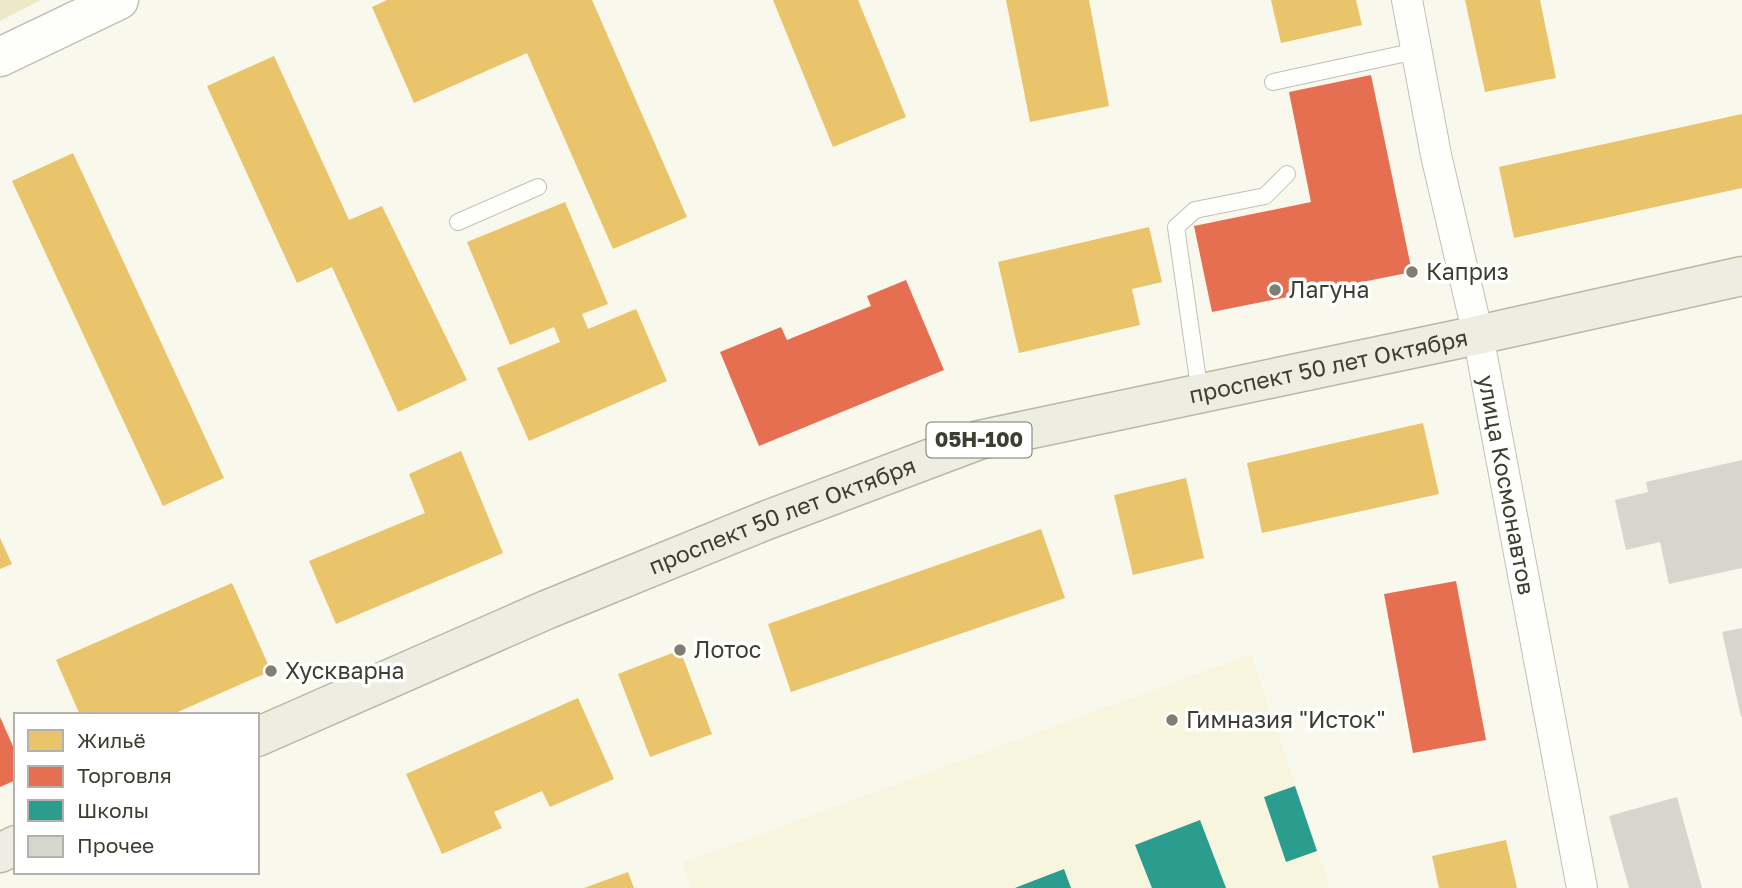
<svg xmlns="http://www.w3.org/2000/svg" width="1742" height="888" font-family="'Golos Text',sans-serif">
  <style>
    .built { fill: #f7f5dd }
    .green { fill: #ede9c8 }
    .homes { fill: #e9c46a }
    .shops { fill: #e76f51 }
    .schools { fill: #2a9d8f }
    .building { fill: #d7d6cc }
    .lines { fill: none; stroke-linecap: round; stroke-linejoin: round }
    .lane-casing { stroke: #c1c0b7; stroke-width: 18 }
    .street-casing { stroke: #c1c0b7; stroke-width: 32 }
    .secondary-casing { stroke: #c1c0b7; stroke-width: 41 }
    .primary-casing { stroke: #bab7a1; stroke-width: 41 }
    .lane { stroke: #fefefc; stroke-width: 16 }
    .street { stroke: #fefefc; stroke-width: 30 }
    .secondary { stroke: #fefefc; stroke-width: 38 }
    .primary { stroke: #eeede2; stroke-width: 38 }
    .poi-dot { fill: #7f7e73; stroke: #fff; stroke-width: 2.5 }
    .labels { text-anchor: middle; stroke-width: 7; stroke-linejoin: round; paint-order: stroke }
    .shield { fill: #fff; stroke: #787770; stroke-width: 2 }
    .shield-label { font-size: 21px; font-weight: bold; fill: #3e3d32 }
    .poi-label { font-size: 23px; fill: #3e3d32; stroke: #fff; text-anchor: start }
    .street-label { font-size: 23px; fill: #3e3d32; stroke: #fff }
  </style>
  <rect width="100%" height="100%" fill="#f9f8ec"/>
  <path class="built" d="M 1251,654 L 1330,888 L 691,888 L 682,863 Z"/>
  <path class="green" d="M 0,0 L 41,0 L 0,21 Z"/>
  <g class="homes">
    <path d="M 387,0 L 592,0 L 687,217 L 613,249 L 527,53 L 414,103 L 372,7 Z"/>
    <path d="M 773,0 L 858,0 L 906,117 L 833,147 Z"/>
    <path d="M 1006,0 L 1089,0 L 1109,106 L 1030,122 Z"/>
    <path d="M 1271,0 L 1356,0 L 1362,25 L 1281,43 Z"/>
    <path d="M 1465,0 L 1540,0 L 1556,78 L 1485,92 Z"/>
    <path d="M 274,56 L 349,220 L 382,206 L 467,380 L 398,412 L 332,267 L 297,283 L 207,86 Z"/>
    <path d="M 1742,114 L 1742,188 L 1514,238 L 1499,167 Z"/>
    <path d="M 73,153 L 224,478 L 163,506 L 12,181 Z"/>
    <path d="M 565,202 L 608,304 L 582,314 L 588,329 L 636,309 L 667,381 L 529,441 L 497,368 L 560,342 L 554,327 L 510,345 L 467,242 Z"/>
    <path d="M 1149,227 L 1162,282 L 1132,289 L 1140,325 L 1019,353 L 998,262 Z"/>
    <path d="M 1423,423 L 1439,494 L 1262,533 L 1247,463 Z"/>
    <path d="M 461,451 L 503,553 L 336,624 L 309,561 L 425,513 L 409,474 Z"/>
    <path d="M 1186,478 L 1204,558 L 1133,575 L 1114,495 Z"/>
    <path d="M 1041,529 L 1065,598 L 791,692 L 768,624 Z"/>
    <path d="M 0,538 L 12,564 L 0,569 Z"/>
    <path d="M 232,583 L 271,671 L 171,715 L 80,715 L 56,660 Z"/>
    <path d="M 680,650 L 712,734 L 650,757 L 618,674 Z"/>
    <path d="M 578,698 L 614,779 L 550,807 L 542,791 L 494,812 L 502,828 L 442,854 L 406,774 Z"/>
    <path d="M 1506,840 L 1517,888 L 1439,888 L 1432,856 Z"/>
    <path d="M 628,872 L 634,888 L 584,888 Z"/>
  </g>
  <g class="shops">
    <path d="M 1371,75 L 1412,272 L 1212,312 L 1194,226 L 1311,202 L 1289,92 Z"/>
    <path d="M 906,280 L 944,370 L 759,446 L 720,352 L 781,327 L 787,340 L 871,306 L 867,296 Z"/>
    <path d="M 1456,581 L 1486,740 L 1413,753 L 1384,594 Z"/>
    <path d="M 0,717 L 16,753 L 16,780 L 0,787 Z"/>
  </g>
  <g class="schools">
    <path d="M 1295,786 L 1317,851 L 1286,862 L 1264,797 Z"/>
    <path d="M 1200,820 L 1226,888 L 1152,888 L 1135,845 Z"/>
    <path d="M 1064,869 L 1071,888 L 1015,888 Z"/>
  </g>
  <g class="building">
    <path d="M 1742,460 L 1742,568 L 1669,584 L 1660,542 L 1626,550 L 1615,500 L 1648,492 L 1646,482 Z"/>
    <path d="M 1742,628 L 1742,717 L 1741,717 L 1722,632 Z"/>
    <path d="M 1677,797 L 1702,888 L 1629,888 L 1609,816 Z"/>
  </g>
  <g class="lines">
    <defs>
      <g id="lane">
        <path d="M 1273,82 L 1416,51"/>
        <path d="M 458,222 L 538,187"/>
        <path d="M 1200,394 L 1176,227 L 1195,210 L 1265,196 L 1287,174"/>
      </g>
      <g id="street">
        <path id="s1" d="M 1407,0 L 1436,155 L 1478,335 L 1582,888"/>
      </g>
      <path id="secondary" d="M 0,57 L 119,0"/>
      <g id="primary">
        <path id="s2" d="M 257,737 L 546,610 L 767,520 L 979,440 L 1478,335 L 1742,276"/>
        <path d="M 0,853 L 16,845"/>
      </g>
    </defs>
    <use href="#lane" class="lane-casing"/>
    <use href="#street" class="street-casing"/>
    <use href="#secondary" class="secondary-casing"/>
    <use href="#primary" class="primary-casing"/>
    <use href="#lane" class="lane"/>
    <use href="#street" class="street"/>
    <use href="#secondary" class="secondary"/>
    <use href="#primary" class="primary"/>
  </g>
  <g class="poi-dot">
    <circle cx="1412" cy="272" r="7"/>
    <circle cx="1275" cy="290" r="7"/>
    <circle cx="680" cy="650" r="7"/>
    <circle cx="271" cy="671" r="7"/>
    <circle cx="1172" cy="720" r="7"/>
  </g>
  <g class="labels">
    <rect class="shield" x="926.5" y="422.5" width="105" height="35" rx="5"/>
    <g class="shield-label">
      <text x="979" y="447">05Н-100</text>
    </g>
    <g class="poi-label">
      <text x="1426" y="280">Каприз</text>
      <text x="1289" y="298">Лагуна</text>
      <text x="694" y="658">Лотос</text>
      <text x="285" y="679">Хускварна</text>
      <text x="1186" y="728">Гимназия "Исток"</text>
    </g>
    <g class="street-label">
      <text dy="8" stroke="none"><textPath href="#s2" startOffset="1138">проспект 50 лет Октября</textPath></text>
      <text dy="8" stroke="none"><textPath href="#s1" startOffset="495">улица Космонавтов</textPath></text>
      <text dy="8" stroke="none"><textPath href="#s2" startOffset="570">проспект 50 лет Октября</textPath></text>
    </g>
  </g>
  <rect x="14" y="713" width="245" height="161" fill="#ffffff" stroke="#b2b1ad" stroke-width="2"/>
  <rect x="28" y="730" width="35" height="21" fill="#e9c46a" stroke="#b2b1ad" stroke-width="2"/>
  <text x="77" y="748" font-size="21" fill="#3e3d32">Жильё</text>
  <rect x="28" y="766" width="35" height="21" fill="#e76f51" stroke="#b2b1ad" stroke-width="2"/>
  <text x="77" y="783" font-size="21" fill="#3e3d32">Торговля</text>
  <rect x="28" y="800" width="35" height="21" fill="#2a9d8f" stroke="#b2b1ad" stroke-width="2"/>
  <text x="77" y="818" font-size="21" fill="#3e3d32">Школы</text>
  <rect x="28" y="836" width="35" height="21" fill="#d7d6cc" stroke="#b2b1ad" stroke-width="2"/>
  <text x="77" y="853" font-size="21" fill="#3e3d32">Прочее</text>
</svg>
